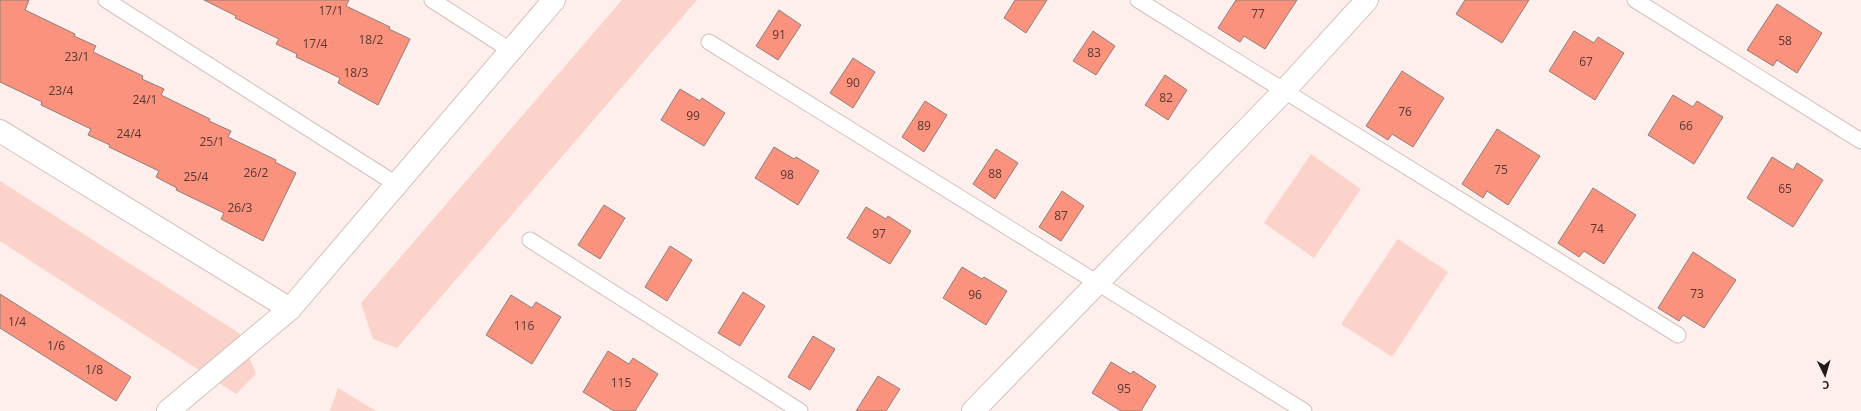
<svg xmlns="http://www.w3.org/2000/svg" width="1861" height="411" font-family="'Open Sans',sans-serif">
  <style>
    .green { fill: #fcd3ca }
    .building { fill: #fa927d; stroke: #8f7f7b }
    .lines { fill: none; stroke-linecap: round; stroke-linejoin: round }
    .service-casing { stroke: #d3c0bc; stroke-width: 17 }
    .minor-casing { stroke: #d3c0bc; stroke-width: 24 }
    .service { stroke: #fff; stroke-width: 15 }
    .minor { stroke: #fff; stroke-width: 22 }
    .labels { text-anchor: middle; stroke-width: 4; stroke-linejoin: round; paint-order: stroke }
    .number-label { font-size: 12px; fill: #573832 }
  </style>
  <rect width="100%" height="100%" fill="#feefec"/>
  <g class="green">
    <path d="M 622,0 L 697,0 L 397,348 L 373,339 L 361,303 Z"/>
    <path d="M 1311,154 L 1361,189 L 1314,258 L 1264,223 Z"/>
    <path d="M 0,181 L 239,333 L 256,374 L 236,394 L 0,241 Z"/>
    <path d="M 1398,239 L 1448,272 L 1392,357 L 1341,324 Z"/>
    <path d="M 338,388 L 376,411 L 330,411 Z"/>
  </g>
  <g class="building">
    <path d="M 0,0 L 29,0 L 25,10 L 75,34 L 74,36 L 96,46 L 93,52 L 143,76 L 142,79 L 164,89 L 161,95 L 210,119 L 209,121 L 231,131 L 228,137 L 276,160 L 275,162 L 296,173 L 263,241 L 221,219 L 224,213 L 176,190 L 177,188 L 156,177 L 159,171 L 109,147 L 110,145 L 88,135 L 91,129 L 41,105 L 42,102 L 0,82 Z"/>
    <path d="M 204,0 L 349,0 L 346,6 L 390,27 L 389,29 L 410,39 L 378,105 L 338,83 L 340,78 L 296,57 L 297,54 L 276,44 L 279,39 L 235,18 L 236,16 Z"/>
    <path d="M 1015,0 L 1047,0 L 1026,33 L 1004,18 Z"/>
    <path d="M 1236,0 L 1297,0 L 1265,49 L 1244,36 L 1240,42 L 1218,28 Z"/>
    <path d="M 1465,0 L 1529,0 L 1502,43 L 1456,14 Z"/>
    <path d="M 1777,4 L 1822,33 L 1797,73 L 1777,60 L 1773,66 L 1747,50 Z"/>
    <path d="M 779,10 L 801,25 L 778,60 L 756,46 Z"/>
    <path d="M 1093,31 L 1115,46 L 1096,75 L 1073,61 Z"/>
    <path d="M 1574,31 L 1594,43 L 1598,37 L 1624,53 L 1595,100 L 1549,71 Z"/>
    <path d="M 853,58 L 875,72 L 853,108 L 830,93 Z"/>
    <path d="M 1402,71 L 1444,98 L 1413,147 L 1392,134 L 1388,140 L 1366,126 Z"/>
    <path d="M 1165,75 L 1187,90 L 1168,120 L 1145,105 Z"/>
    <path d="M 680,89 L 700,101 L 702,98 L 725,113 L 704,146 L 661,120 Z"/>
    <path d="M 1673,95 L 1693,107 L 1697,101 L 1723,117 L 1694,164 L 1648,135 Z"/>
    <path d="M 925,101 L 947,115 L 924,152 L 902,137 Z"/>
    <path d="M 1497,129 L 1540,156 L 1508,205 L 1487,191 L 1483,198 L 1462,184 Z"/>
    <path d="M 774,147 L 794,159 L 796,157 L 819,171 L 798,205 L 755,178 Z"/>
    <path d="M 996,149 L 1018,163 L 995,199 L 973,184 Z"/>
    <path d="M 1772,157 L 1793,170 L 1797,163 L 1823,180 L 1793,227 L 1747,198 Z"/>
    <path d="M 1593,188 L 1636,215 L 1604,264 L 1584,251 L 1579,257 L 1558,243 Z"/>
    <path d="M 1062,191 L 1084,206 L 1061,241 L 1039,227 Z"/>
    <path d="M 604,205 L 625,218 L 600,259 L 578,245 Z"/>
    <path d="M 866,207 L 886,219 L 888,216 L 911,231 L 890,264 L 847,238 Z"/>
    <path d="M 670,246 L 692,260 L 667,301 L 645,287 Z"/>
    <path d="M 1693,252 L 1736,280 L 1704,328 L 1683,315 L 1679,321 L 1658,308 Z"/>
    <path d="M 962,267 L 982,279 L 984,277 L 1007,291 L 986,325 L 943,298 Z"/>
    <path d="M 743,292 L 765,306 L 740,346 L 718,333 Z"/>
    <path d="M 0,294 L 131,377 L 116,401 L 0,328 Z"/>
    <path d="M 511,295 L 532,308 L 536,302 L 561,317 L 532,364 L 486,335 Z"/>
    <path d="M 813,336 L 835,349 L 810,390 L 788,377 Z"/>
    <path d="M 608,351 L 629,364 L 633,358 L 658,374 L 635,411 L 614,411 L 583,392 Z"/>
    <path d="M 1111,362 L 1131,374 L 1133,371 L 1156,386 L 1141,411 L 1121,411 L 1092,393 Z"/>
    <path d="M 878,376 L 900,389 L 886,411 L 856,411 Z"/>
  </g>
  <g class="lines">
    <defs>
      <g id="service">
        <path d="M 106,0 L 396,184"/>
        <path d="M 432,0 L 510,50"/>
        <path d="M 1138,0 L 1678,335"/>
        <path d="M 1635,0 L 1861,141"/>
        <path d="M 709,42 L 1304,411"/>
        <path d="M 530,240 L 800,411"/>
      </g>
      <g id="minor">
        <path d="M 0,131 L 290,309"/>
        <path d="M 168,411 L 290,309 L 554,0"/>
        <path d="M 973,411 L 1284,91 L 1367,0"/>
      </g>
    </defs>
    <use href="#service" class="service-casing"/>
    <use href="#minor" class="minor-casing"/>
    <use href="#service" class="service"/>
    <use href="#minor" class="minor"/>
  </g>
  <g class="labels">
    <g class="number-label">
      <text x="331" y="15">17/1</text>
      <text x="1258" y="18">77</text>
      <text x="779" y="39">91</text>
      <text x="371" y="44">18/2</text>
      <text x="1785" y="45">58</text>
      <text x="315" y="48">17/4</text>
      <text x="1094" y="57">83</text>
      <text x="77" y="61">23/1</text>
      <text x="1586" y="66">67</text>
      <text x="356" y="77">18/3</text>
      <text x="853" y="87">90</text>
      <text x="61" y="95">23/4</text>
      <text x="1166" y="102">82</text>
      <text x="145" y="104">24/1</text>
      <text x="1405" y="116">76</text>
      <text x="693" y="120">99</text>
      <text x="924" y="130">89</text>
      <text x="1686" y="130">66</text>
      <text x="129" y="138">24/4</text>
      <text x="212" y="146">25/1</text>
      <text x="1501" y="174">75</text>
      <text x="256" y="177">26/2</text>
      <text x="995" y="178">88</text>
      <text x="787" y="179">98</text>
      <text x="196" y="181">25/4</text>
      <text x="1785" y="193">65</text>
      <text x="240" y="212">26/3</text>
      <text x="1061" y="220">87</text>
      <text x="1597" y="233">74</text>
      <text x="879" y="238">97</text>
      <text x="1697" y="298">73</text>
      <text x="975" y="299">96</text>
      <text x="17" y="326">1/4</text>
      <text x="524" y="330">116</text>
      <text x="56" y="350">1/6</text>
      <text x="94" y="374">1/8</text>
      <text x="621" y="387">115</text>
      <text x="1124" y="393">95</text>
    </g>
  </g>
  <g transform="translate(1825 375) rotate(175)" stroke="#feefec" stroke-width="3" paint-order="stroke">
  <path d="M0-3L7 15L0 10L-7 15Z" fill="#211a19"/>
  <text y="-6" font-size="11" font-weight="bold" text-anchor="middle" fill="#211a19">С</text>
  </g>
</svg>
